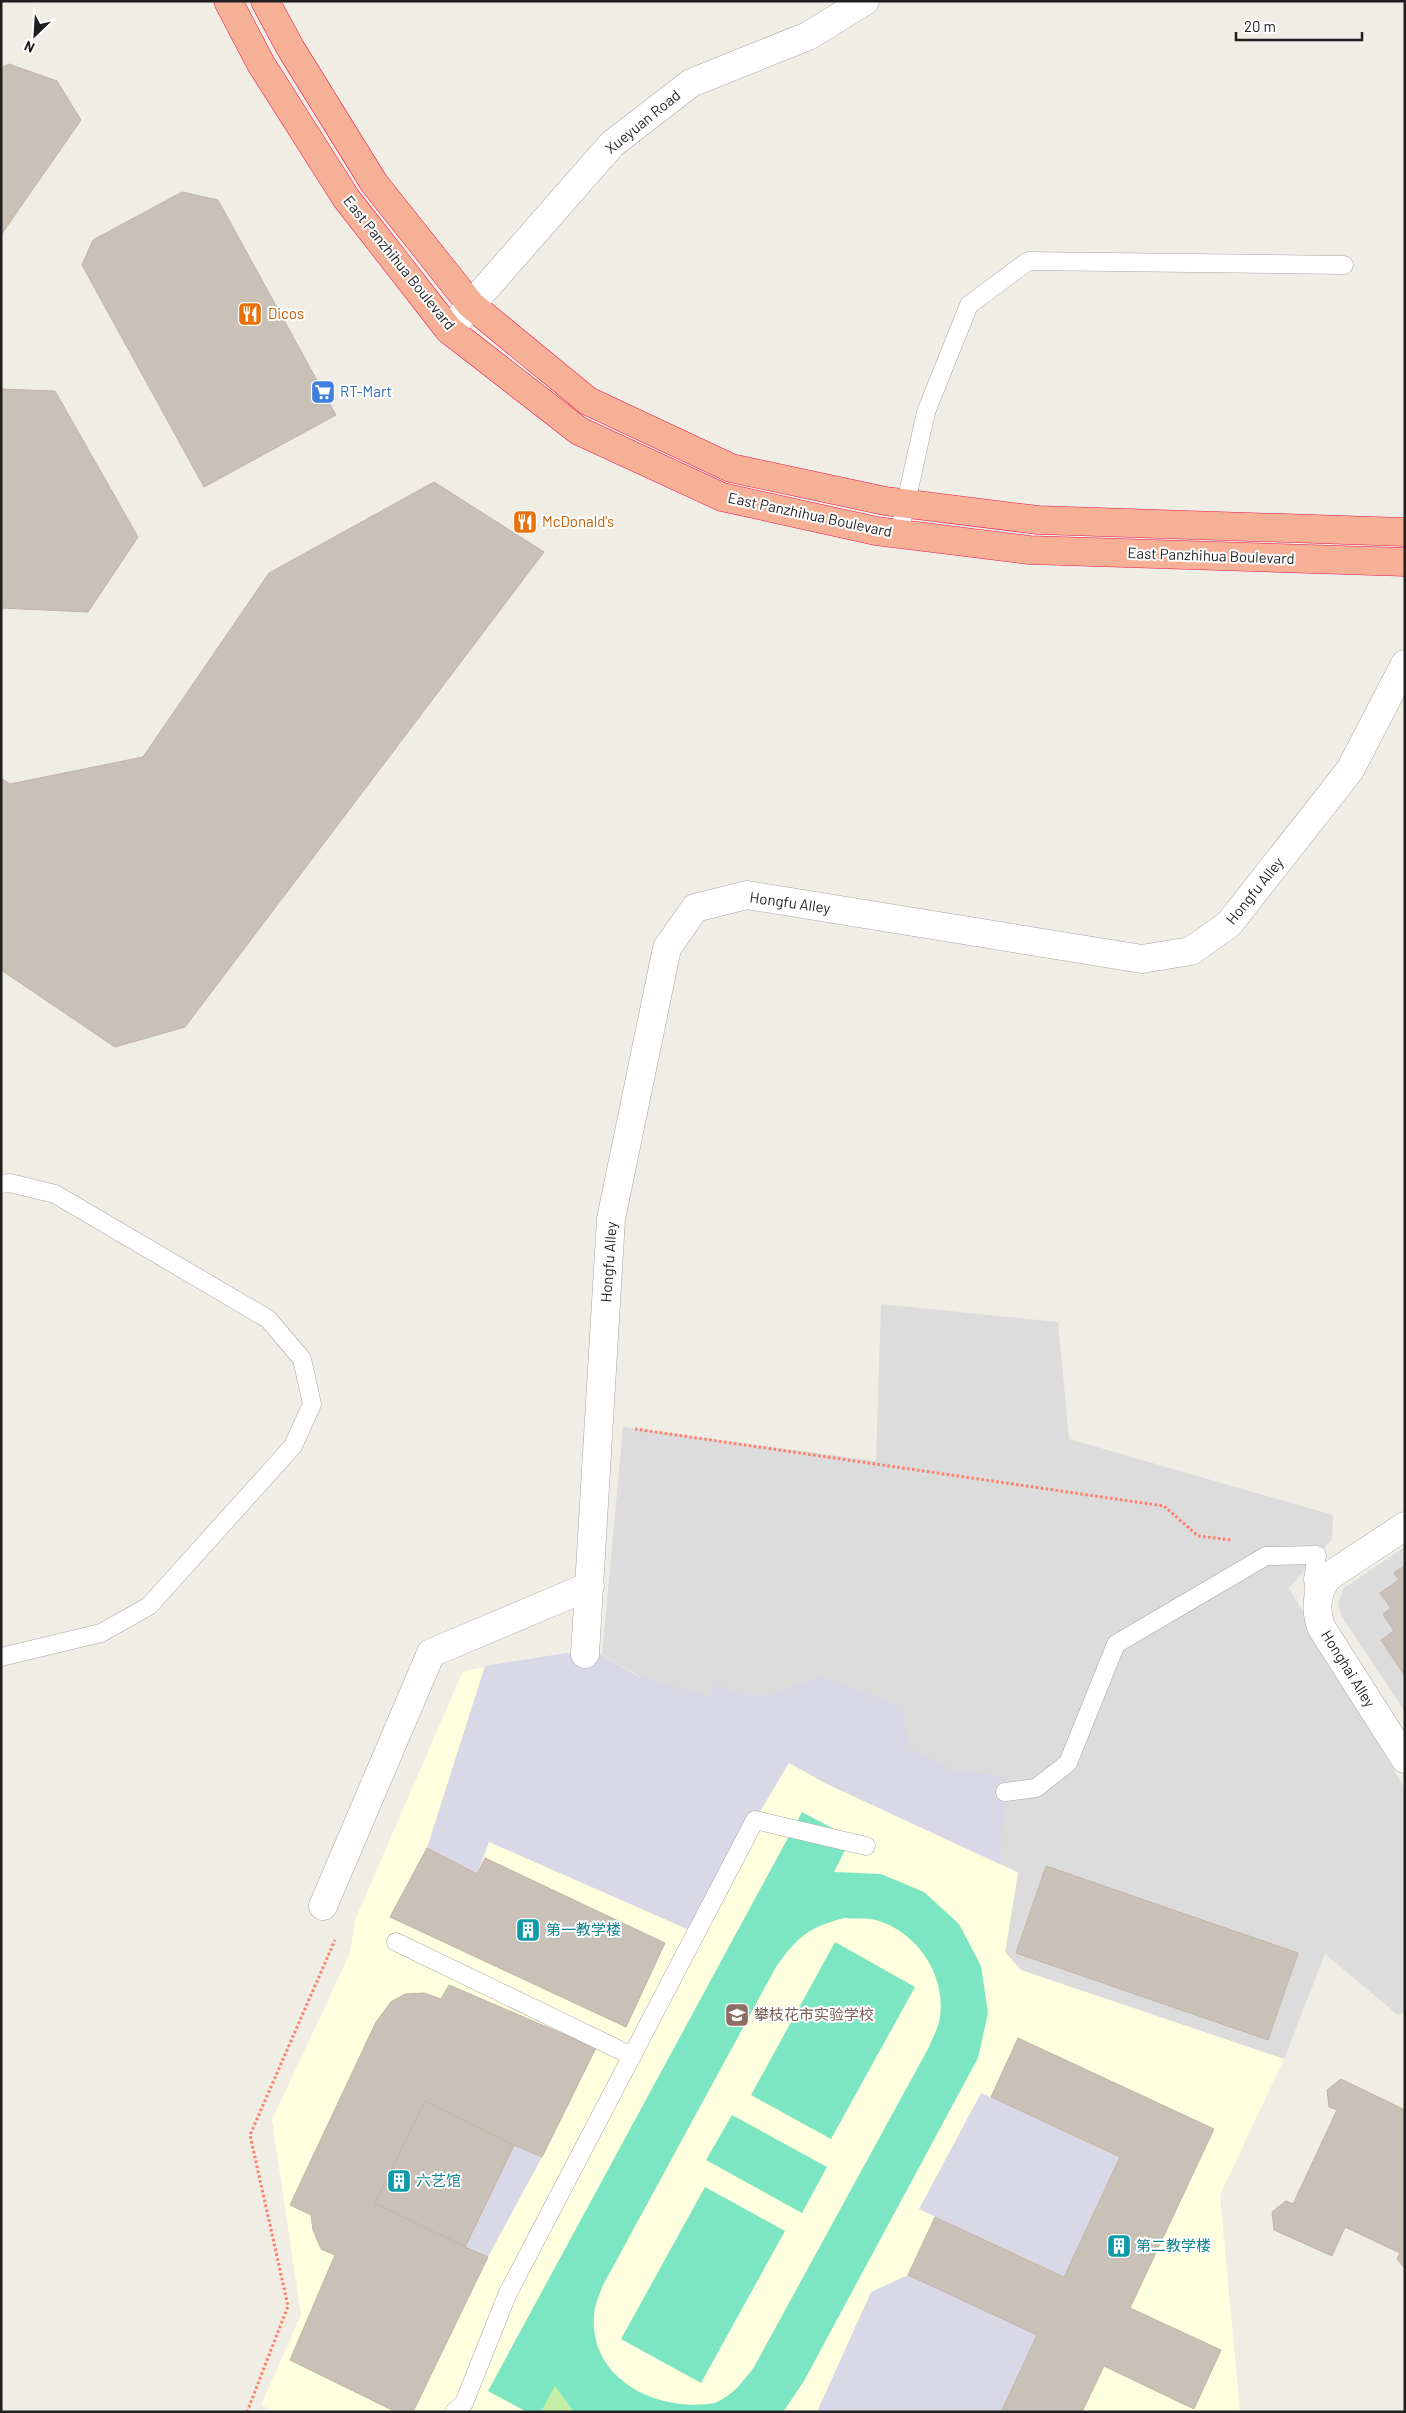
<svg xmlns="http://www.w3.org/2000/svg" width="1406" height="2413" font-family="Barlow,'Noto Sans SC',sans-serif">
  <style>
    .residential { fill: #dddcdc }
    .education { fill: #fdffde }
    .grass { fill: #c5eea6 }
    .pitch { fill: #7ce6c3; fill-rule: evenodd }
    .plaza { fill: #d9d8e6 }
    .building { fill: #c9c0b7; stroke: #c3b4a5 }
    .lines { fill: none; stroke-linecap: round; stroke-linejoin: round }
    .service-casing { stroke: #a6a6a6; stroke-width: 19 }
    .minor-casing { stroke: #a6a6a6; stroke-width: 29 }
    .trunk-casing { stroke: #e91752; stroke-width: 29 }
    .path { stroke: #ff7f66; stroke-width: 3; stroke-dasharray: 2.5 2.5; stroke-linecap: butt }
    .service { stroke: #fff; stroke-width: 18 }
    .minor { stroke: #fff; stroke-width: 28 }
    .trunk { stroke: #f6b096; stroke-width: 28 }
    .labels { text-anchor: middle; stroke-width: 4; stroke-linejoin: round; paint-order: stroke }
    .street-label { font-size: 15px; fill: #1f1f1f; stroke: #fff }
    .food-label { font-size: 15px; fill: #c56008; stroke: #fff; text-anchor: start }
    .shop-label { font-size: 15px; fill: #366cbe; stroke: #fff; text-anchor: start }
    .culture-label { font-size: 15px; fill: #0d838f; stroke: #fff; text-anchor: start }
    .education-label { font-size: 15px; fill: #785e54; stroke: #fff; text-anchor: start }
  </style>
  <rect width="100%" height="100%" fill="#f0ede4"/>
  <g class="residential">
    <path d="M 881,1304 L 1058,1322 L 1069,1439 L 1333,1515 L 1332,1539 L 1289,1588 L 1405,1789 L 1405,2011 L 1398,2015 L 1325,1954 L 1284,2059 L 1021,1970 L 1005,1952 L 1018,1872 L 825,1783 L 602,1655 L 623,1427 L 876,1461 Z"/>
    <path d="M 1405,1547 L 1405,1712 L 1342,1617 L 1338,1603 L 1344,1588 Z"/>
  </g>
  <path class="education" d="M 566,1653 L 602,1655 L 825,1783 L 1018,1873 L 1005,1952 L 1021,1970 L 1284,2059 L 1220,2195 L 1240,2412 L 275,2412 L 261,2405 L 301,2315 L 272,2120 L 350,1953 L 355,1920 L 463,1671 Z"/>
  <path class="grass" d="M 555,2385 L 574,2412 L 541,2412 Z"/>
  <g class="pitch">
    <path d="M 802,1812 L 851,1838 L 834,1872 L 881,1874 L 924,1892 L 959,1924 L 981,1966 L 988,2013 L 978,2058 L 804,2381 L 783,2412 L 574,2412 L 555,2386 L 541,2412 L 527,2412 L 488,2391 ZM 844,1918 C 853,1919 863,1918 871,1919 C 916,1928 949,1977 939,2022 C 937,2030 932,2039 929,2047 L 754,2367 C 743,2382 733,2395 715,2403 C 657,2413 590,2379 594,2317 C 594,2307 599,2296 602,2287 L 776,1967 C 798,1936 808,1928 844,1918 Z"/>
    <path d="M 835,1942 L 915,1987 L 831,2139 L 751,2095 Z"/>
    <path d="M 732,2115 L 827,2167 L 802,2213 L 706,2160 Z"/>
    <path d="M 705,2187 L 785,2231 L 701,2383 L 621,2339 Z"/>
  </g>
  <g class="plaza">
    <path d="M 566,1653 L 602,1655 L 638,1676 L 711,1697 L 716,1682 L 739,1695 L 773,1695 L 820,1676 L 902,1707 L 908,1747 L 954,1770 L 1005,1777 L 1000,1864 L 825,1783 L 789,1763 L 755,1820 L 696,1933 L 489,1842 L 477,1874 L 427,1848 L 485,1666 Z"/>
    <path d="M 981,2093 L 1120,2157 L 1064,2277 L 919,2209 Z"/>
    <path d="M 514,2145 L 542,2157 L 488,2257 L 465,2247 Z"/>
    <path d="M 908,2275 L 1037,2335 L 1001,2412 L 817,2412 L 871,2292 Z"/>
  </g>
  <g class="building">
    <path d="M 9,64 L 57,81 L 81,120 L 1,235 L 1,68 Z"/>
    <path d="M 182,192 L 218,200 L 336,415 L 204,487 L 82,265 L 93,240 Z"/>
    <path d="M 1,389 L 55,391 L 138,537 L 88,612 L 1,608 Z"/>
    <path d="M 434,482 L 544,552 L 185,1027 L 115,1047 L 1,970 L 1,778 L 10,784 L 143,757 L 269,573 Z"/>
    <path d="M 1405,1565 L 1405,1676 L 1381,1640 L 1394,1631 L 1383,1614 L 1391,1608 L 1380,1593 L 1399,1580 L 1394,1573 Z"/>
    <path d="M 427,1848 L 477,1874 L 485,1858 L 665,1943 L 626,2027 L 390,1917 Z"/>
    <path d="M 1046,1866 L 1298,1953 L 1268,2040 L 1016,1953 Z"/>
    <path d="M 449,1985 L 596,2048 L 542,2157 L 514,2145 L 465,2247 L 488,2257 L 413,2412 L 396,2412 L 290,2360 L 335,2255 L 321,2249 L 313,2230 L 311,2215 L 290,2205 L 376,2022 L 391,2002 L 405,1994 L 424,1993 L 441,1999 Z"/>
    <path d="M 1018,2038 L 1214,2129 L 1130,2308 L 1221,2350 L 1194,2409 L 1104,2366 L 1082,2412 L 1001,2412 L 1037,2335 L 908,2275 L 935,2217 L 1064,2277 L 1120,2157 L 991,2097 Z"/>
    <path d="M 1341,2079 L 1405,2110 L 1405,2269 L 1397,2259 L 1400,2253 L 1345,2227 L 1332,2256 L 1274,2230 L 1272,2212 L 1286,2201 L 1293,2204 L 1337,2110 L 1329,2107 L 1327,2090 Z"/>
    <path d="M 425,2101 L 514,2145 L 465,2247 L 375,2203 Z"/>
  </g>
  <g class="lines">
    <defs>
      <g id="service">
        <path d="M 899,534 L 926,412 L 969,305 L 1028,261 L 1344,265"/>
        <path d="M 1,1184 L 10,1183 L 55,1194 L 268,1319 L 302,1359 L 312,1404 L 293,1446 L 149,1606 L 101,1633 L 1,1657"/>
        <path d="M 1005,1792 L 1036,1788 L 1068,1763 L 1116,1644 L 1266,1556 L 1317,1555 L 1313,1579 L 1315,1596"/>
        <path d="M 396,1942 L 632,2056"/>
        <path d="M 454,2412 L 464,2403 L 507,2295 L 755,1820 L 866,1846"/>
      </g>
      <g id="minor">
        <path d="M 449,330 L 612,144 L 691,83 L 808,36 L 865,1"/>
        <path d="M 1405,1526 L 1328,1577 C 1316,1594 1315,1607 1321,1627 L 1405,1759"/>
        <path d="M 585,1654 L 611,1219 L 667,948 L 695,908 L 747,895 L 1142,959 L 1191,951 L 1229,924 L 1350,770 L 1405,664"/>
        <path d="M 323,1906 L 431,1653 L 590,1586"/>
      </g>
      <g id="trunk">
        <path d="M 228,1 L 261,64 L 346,198 L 449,330 L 579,431 L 722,497 L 876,531 L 1029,550 L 1405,562"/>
        <path d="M 265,1 L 291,49 L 374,183 L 471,305 L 588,401 L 731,468 L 885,501 L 1038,520 L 1405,532"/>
      </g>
    </defs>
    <use href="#service" class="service-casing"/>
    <use href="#minor" class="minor-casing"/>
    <use href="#trunk" class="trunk-casing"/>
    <g class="path">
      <path d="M 635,1429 L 1164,1506 L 1198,1536 L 1232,1540"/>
      <path d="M 247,2412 L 288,2306 L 250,2135 L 335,1940"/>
    </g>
    <use href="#service" class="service"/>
    <use href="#minor" class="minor"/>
    <use href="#trunk" class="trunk"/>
  </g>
  <defs>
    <symbol id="restaurant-square" viewBox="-11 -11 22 22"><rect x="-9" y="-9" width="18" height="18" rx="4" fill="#e8710a" stroke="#fff"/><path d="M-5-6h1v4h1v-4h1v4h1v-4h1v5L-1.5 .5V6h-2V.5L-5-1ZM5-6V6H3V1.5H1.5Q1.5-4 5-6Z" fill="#fff"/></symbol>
    <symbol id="supermarket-square" viewBox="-11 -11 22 22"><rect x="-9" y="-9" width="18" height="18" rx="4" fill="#3f7fe0" stroke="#fff"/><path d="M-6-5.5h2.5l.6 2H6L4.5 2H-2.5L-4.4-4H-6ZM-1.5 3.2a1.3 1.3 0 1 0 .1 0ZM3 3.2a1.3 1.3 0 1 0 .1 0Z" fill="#fff"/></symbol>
    <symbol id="building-square" viewBox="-11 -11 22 22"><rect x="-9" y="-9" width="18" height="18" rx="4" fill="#0f9aa8" stroke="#fff"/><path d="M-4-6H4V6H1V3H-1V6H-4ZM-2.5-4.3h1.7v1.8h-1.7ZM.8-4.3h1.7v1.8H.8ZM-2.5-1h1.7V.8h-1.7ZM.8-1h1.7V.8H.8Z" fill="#fff"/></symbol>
    <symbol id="school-square" viewBox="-11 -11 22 22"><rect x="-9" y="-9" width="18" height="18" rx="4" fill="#8d6e63" stroke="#fff"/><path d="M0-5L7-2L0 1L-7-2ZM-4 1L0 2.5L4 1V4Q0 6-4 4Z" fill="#fff"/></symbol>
  </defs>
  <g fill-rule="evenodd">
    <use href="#restaurant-square" x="236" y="300" width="28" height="28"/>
    <use href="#supermarket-square" x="309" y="378" width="28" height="28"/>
    <use href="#restaurant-square" x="511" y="508" width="28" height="28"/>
    <use href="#building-square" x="514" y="1916" width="28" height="28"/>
    <use href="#school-square" x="723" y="2001" width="28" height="28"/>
    <use href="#building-square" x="385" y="2167" width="28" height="28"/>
    <use href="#building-square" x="1105" y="2232" width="28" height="28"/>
  </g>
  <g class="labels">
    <g class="street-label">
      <text transform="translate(643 122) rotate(-39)" y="5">Xueyuan Road</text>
      <text transform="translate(399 263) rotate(51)" y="5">East Panzhihua Boulevard</text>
      <text transform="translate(810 515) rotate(12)" y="5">East Panzhihua Boulevard</text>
      <text transform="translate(1211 556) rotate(2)" y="5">East Panzhihua Boulevard</text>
      <text transform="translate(1255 891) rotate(-51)" y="5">Hongfu Alley</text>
      <text transform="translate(790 903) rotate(8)" y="5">Hongfu Alley</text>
      <text transform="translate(609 1262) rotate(-86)" y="5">Hongfu Alley</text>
      <text transform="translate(1348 1669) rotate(58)" y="5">Honghai Alley</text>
    </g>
    <g class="food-label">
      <text x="268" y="319">Dicos</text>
      <text x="542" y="527">McDonald's</text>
    </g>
    <g class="shop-label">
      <text x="340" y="397">RT-Mart</text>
    </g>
    <g class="culture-label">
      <text x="546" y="1935">第一教学楼</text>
      <text x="416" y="2186">六艺馆</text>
      <text x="1136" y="2251">第二教学楼</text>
    </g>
    <g class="education-label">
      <text x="754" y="2020">攀枝花市实验学校</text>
    </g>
  </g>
  <rect width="1406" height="2413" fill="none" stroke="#1f1f1f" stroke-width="5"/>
  <g transform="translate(35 35) rotate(205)" stroke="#ffffff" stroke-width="4" paint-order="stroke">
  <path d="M0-4L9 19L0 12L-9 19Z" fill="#1f1f1f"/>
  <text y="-8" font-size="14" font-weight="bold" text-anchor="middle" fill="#1f1f1f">N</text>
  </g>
  <path d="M1236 32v8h126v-8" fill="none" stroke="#1f1f1f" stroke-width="2.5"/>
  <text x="1244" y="32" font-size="15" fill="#1f1f1f" stroke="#ffffff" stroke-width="4" paint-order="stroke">20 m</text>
</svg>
